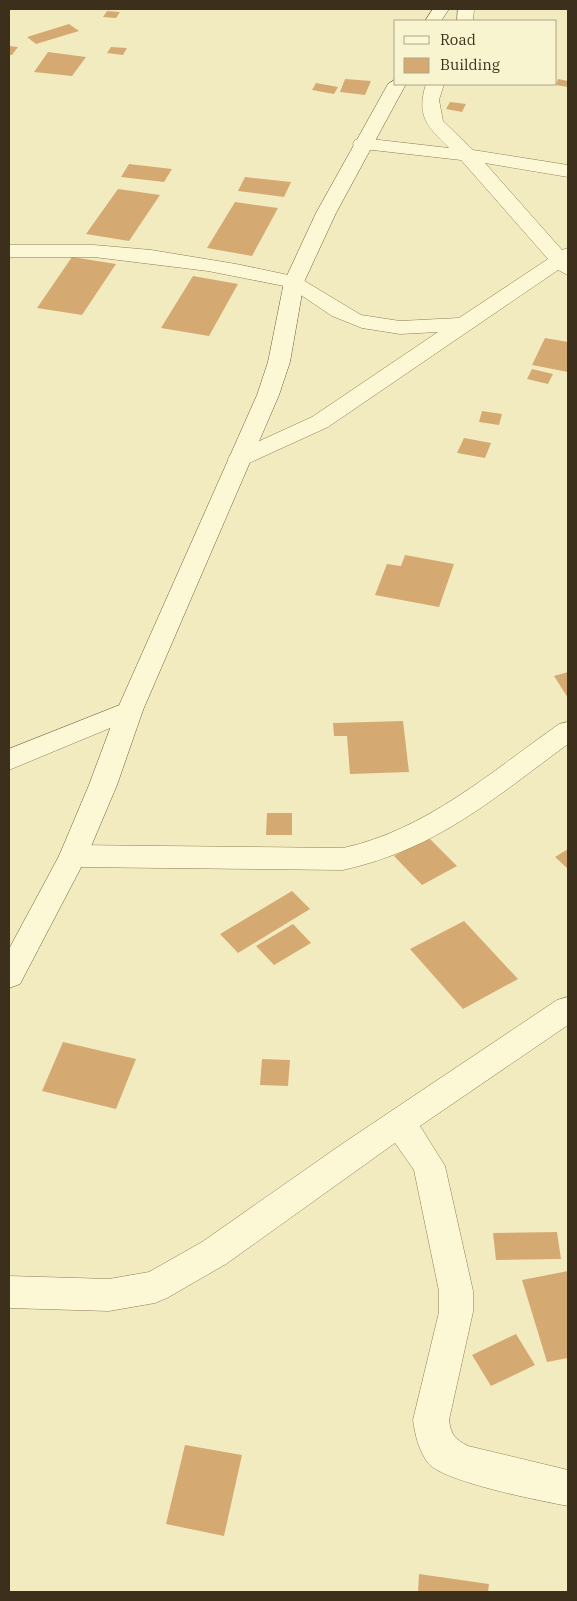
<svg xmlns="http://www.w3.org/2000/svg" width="577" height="1601" font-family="'IBM Plex Serif',serif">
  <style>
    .building { fill: #d5aa72 }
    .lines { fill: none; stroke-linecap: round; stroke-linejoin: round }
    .street-casing { stroke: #8e7c56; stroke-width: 1 }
    .secondary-casing { stroke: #6f5d39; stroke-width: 1 }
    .street { fill: #fcf7d4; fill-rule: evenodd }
    .secondary { fill: #fcf7d4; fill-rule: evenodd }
  </style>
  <rect width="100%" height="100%" fill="#f3ebc0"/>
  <g class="building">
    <path d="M 107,11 L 120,12 L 116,18 L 103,17 Z"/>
    <path d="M 69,24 L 79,31 L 36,44 L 27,37 Z"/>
    <path d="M 9,46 L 18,47 L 12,55 L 9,55 Z"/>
    <path d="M 111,47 L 127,48 L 123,55 L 107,53 Z"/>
    <path d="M 48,52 L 86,57 L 72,76 L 34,72 Z"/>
    <path d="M 345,79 L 371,81 L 365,95 L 340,92 Z"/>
    <path d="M 558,79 L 568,81 L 568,87 L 556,85 Z"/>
    <path d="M 316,83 L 338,87 L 334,94 L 312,90 Z"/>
    <path d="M 450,102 L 466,104 L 462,112 L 446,109 Z"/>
    <path d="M 129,164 L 172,169 L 164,182 L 121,177 Z"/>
    <path d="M 245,177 L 291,182 L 284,197 L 238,191 Z"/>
    <path d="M 118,189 L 160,195 L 129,241 L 86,234 Z"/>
    <path d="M 235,202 L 278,208 L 252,256 L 207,248 Z"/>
    <path d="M 72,257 L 116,264 L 82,315 L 37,308 Z"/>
    <path d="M 193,276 L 238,284 L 209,336 L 161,328 Z"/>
    <path d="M 545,338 L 568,342 L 568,372 L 532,365 Z"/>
    <path d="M 532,369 L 553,374 L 548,384 L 527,379 Z"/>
    <path d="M 482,411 L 502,414 L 499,425 L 479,422 Z"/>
    <path d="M 464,438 L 491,443 L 485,458 L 457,453 Z"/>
    <path d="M 405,555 L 454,564 L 439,607 L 375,595 L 387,564 L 401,566 Z"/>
    <path d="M 568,672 L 568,698 L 554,676 Z"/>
    <path d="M 403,721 L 409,772 L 350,774 L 347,736 L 334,736 L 333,723 Z"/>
    <path d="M 267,813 L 292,813 L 292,835 L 266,835 Z"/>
    <path d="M 428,837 L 457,866 L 422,885 L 394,856 Z"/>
    <path d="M 568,849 L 568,869 L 555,857 Z"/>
    <path d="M 292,891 L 310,909 L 238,953 L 220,934 Z"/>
    <path d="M 464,921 L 518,979 L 463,1009 L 410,949 Z"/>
    <path d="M 293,924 L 311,943 L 274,965 L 256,946 Z"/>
    <path d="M 63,1042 L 136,1059 L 116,1109 L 42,1091 Z"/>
    <path d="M 262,1059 L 290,1060 L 288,1086 L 260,1085 Z"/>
    <path d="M 557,1232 L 561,1259 L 496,1260 L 493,1233 Z"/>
    <path d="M 568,1271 L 568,1358 L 547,1362 L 522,1280 Z"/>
    <path d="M 516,1334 L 535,1365 L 491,1386 L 472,1355 Z"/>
    <path d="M 185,1445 L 242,1455 L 224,1536 L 166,1524 Z"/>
    <path d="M 419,1574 L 489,1584 L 488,1592 L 418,1592 Z"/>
  </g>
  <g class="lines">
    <defs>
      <g id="street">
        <path d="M 458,9 L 474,9 L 473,21 L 457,21 Z"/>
        <path d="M 426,84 L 444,84 L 439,100 L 443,121 L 473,150 L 568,165 L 568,177 L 485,163 L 562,250 L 568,248 L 568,275 L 558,270 L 328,427 L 247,464 L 239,466 L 231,464 L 228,459 L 231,454 L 312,417 L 438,332 L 400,334 L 362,328 L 332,316 L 289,287 L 208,271 L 94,257 L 9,257 L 9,245 L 94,245 L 151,250 L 236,264 L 298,277 L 361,315 L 400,321 L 459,318 L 548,259 L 461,160 L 355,148 L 353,144 L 355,140 L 362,138 L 449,148 C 427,126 416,116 426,84 Z"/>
        <path d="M 130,701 L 139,704 L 143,710 L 139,716 L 9,770 L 9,749 Z"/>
        <path d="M 568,722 L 568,744 C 493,799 437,849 343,870 L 73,867 L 63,864 L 59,856 L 63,848 L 73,845 L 343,848 C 426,830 491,772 559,724 Z"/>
        <path d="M 568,997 L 568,1025 L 420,1126 L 445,1166 L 473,1291 L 473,1312 L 449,1420 C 451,1435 455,1439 468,1446 L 568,1470 L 568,1506 C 542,1501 443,1482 428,1463 C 419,1451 415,1435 413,1420 L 439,1312 L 439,1291 L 414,1170 L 395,1143 L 226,1264 L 167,1298 L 155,1303 L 109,1311 L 9,1308 L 9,1276 L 109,1279 L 149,1272 L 202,1242 L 342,1144 L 557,1000 Z"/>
      </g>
      <g id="secondary">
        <path d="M 433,9 L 449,9 L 441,21 L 425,21 Z"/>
        <path d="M 396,79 L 396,84 L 406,84 L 336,213 L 304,282 L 290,362 L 279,395 L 143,710 L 117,785 L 87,856 L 20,984 L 9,988 L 9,949 L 59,856 L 89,785 L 117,710 L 257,395 L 268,362 L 284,282 L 316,213 L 388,84 Z"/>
      </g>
    </defs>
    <use href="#street" class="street-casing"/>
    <use href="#secondary" class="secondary-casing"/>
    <use href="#street" class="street"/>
    <use href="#secondary" class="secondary"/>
  </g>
  <rect width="577" height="1601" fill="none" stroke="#3c301c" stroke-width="20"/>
  <rect x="394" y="20" width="162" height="65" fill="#f9f4d0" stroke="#ada688"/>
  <rect x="404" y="36" width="25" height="8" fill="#fcf7d4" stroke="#ada688"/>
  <text x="440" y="45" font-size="15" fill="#3c301c">Road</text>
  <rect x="404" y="58" width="25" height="15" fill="#d5aa72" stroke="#ada688"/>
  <text x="440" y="70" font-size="15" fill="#3c301c">Building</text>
</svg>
